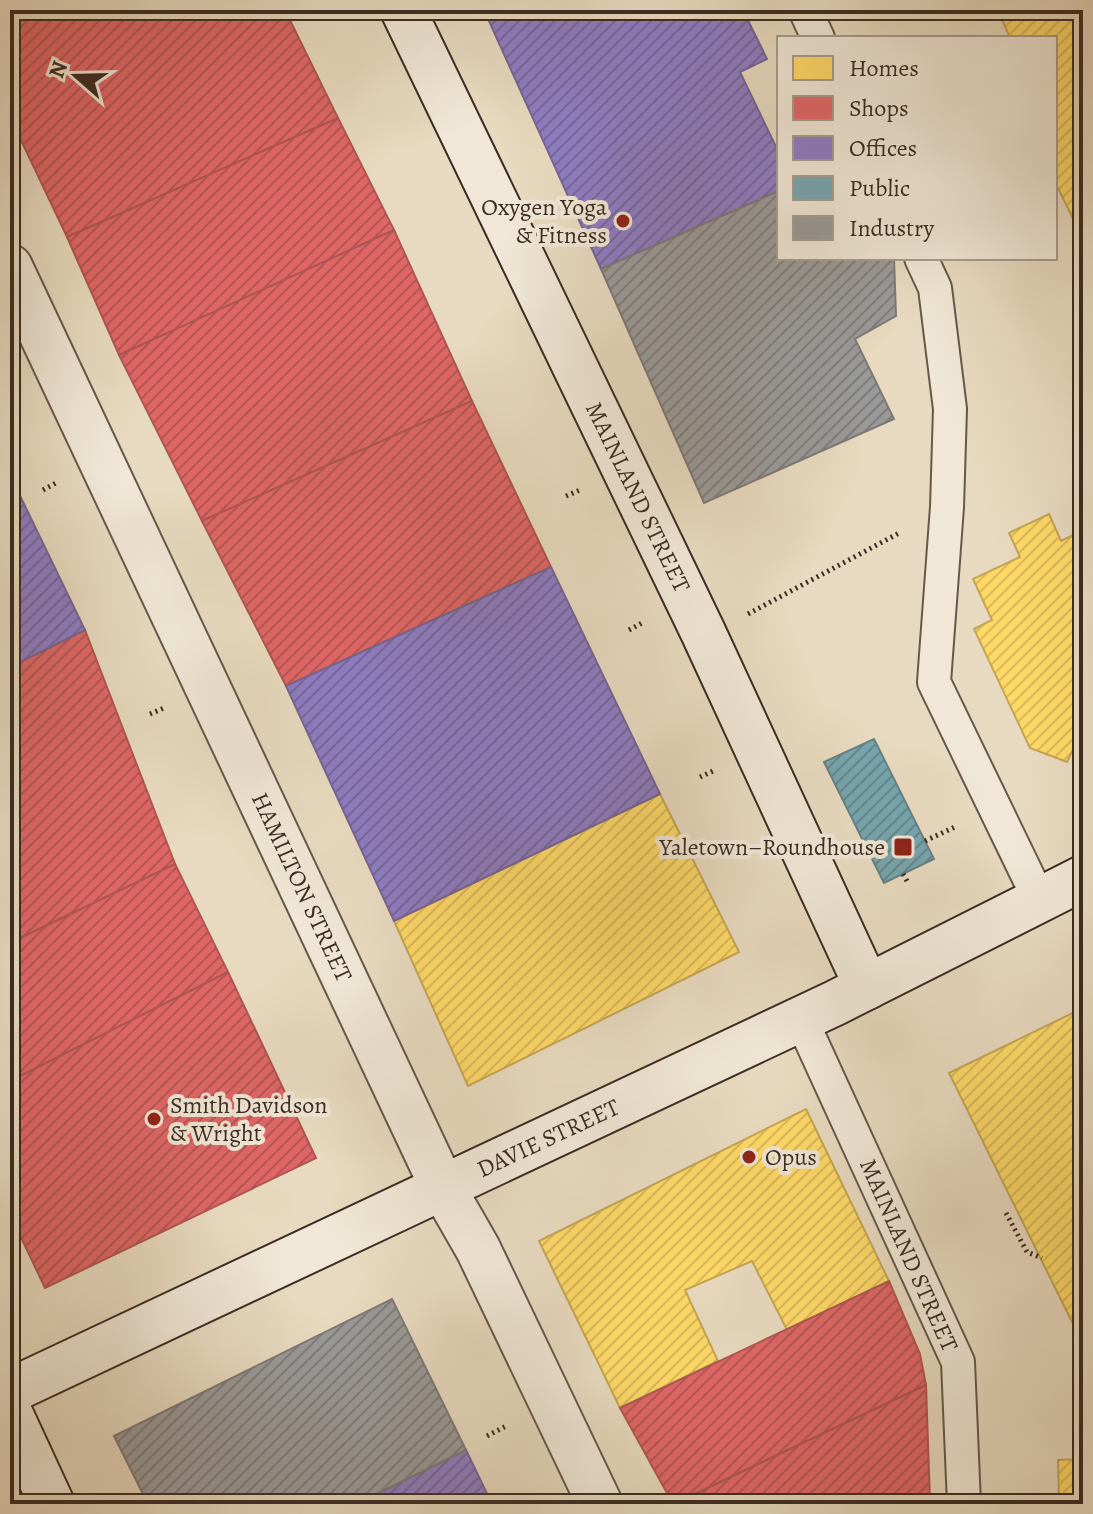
<svg xmlns="http://www.w3.org/2000/svg" width="1093" height="1514" font-family="Alegreya,serif">
  <style>
    .homes { fill: url(#homes-hatch); stroke: #c4a552; stroke-width: 2 }
    .shops { fill: url(#shops-hatch); stroke: #af5552; stroke-width: 2 }
    .offices { fill: url(#offices-hatch); stroke: #756493; stroke-width: 2 }
    .public { fill: url(#public-hatch); stroke: #658185; stroke-width: 2 }
    .industry { fill: url(#industry-hatch); stroke: #7d7876; stroke-width: 2 }
    .lines { fill: none; stroke-linecap: round; stroke-linejoin: round }
    .lane-casing { stroke: #67584a; stroke-width: 36 }
    .street-casing { stroke: #67584a; stroke-width: 48 }
    .secondary-casing { stroke: #3c2c23; stroke-width: 48 }
    .path { stroke: #3c2c23; stroke-width: 5; stroke-dasharray: 2 4; stroke-linecap: butt }
    .lane { stroke: #f0e7d6; stroke-width: 32 }
    .street { stroke: #f0e7d6; stroke-width: 44 }
    .secondary { stroke: #f0e7d6; stroke-width: 44 }
    .poi-dot { fill: #8f2418; stroke: #f0e7d6; stroke-width: 3 }
    .labels { text-anchor: middle; stroke-width: 8; stroke-linejoin: round; paint-order: stroke }
    .poi-label { font-size: 24px; fill: #3c2c23; stroke: #f0e7d6; text-anchor: end }
    .street-label { font-size: 24px; fill: #3c2c23; stroke: #f0e7d6 }
  </style>
  <defs>
    <pattern id="homes-hatch" width="6" height="6" patternUnits="userSpaceOnUse" patternTransform="scale(2)"><rect width="6" height="6" fill="#ffd966"/><path d="M-1 1l2-2M0 6l6-6M5 7l2-2" fill="none" stroke="#dbba58"/></pattern>
    <pattern id="shops-hatch" width="6" height="6" patternUnits="userSpaceOnUse" patternTransform="scale(2)"><rect width="6" height="6" fill="#e06666"/><path d="M-1 1l2-2M0 6l6-6M5 7l2-2" fill="none" stroke="#b75454"/></pattern>
    <pattern id="offices-hatch" width="6" height="6" patternUnits="userSpaceOnUse" patternTransform="scale(2)"><rect width="6" height="6" fill="#8e7cc3"/><path d="M-1 1l2-2M0 6l6-6M5 7l2-2" fill="none" stroke="#75669e"/></pattern>
    <pattern id="public-hatch" width="6" height="6" patternUnits="userSpaceOnUse" patternTransform="scale(2)"><rect width="6" height="6" fill="#76a5af"/><path d="M-1 1l2-2M0 6l6-6M5 7l2-2" fill="none" stroke="#62878e"/></pattern>
    <pattern id="industry-hatch" width="6" height="6" patternUnits="userSpaceOnUse" patternTransform="scale(2)"><rect width="6" height="6" fill="#999"/><path d="M-1 1l2-2M0 6l6-6M5 7l2-2" fill="none" stroke="#7e7d7c"/></pattern>
  </defs>
  <rect width="100%" height="100%" fill="#e8dac0"/>
  <filter id="stains"><feTurbulence type="fractalNoise" baseFrequency=".0025" numOctaves="4"/><feColorMatrix values="0 0 0 0 .2 0 0 0 0 .09 0 0 0 0 .02 0 0 0 .5 -.17"/></filter>
  <radialGradient id="worn" r=".72"><stop offset=".6" stop-color="#630" stop-opacity="0"/><stop offset="1" stop-color="#630" stop-opacity=".3"/></radialGradient>
  <g class="homes">
    <path d="M 998,10 L 1083,10 L 1083,239 L 1055,182 L 1055,38 L 1010,38 Z"/>
    <path d="M 1049,514 L 1061,541 L 1083,530 L 1083,729 L 1067,762 L 1030,748 L 974,629 L 992,620 L 973,579 L 1020,557 L 1009,533 Z"/>
    <path d="M 660,794 L 739,952 L 468,1086 L 394,921 Z"/>
    <path d="M 1083,1008 L 1083,1322 L 1072,1322 L 949,1073 Z"/>
    <path d="M 806,1109 L 889,1281 L 787,1330 L 752,1261 L 685,1290 L 718,1361 L 620,1408 L 539,1241 Z"/>
    <path d="M 1083,1459 L 1083,1504 L 1059,1504 L 1058,1460 Z"/>
  </g>
  <g class="shops">
    <path d="M 10,10 L 285,10 L 338,118 L 67,237 L 10,117 Z"/>
    <path d="M 338,118 L 394,230 L 119,355 L 67,237 Z"/>
    <path d="M 394,230 L 472,401 L 202,521 L 119,355 Z"/>
    <path d="M 472,401 L 551,567 L 286,686 L 202,521 Z"/>
    <path d="M 85,630 L 175,864 L 10,943 L 10,667 Z"/>
    <path d="M 175,864 L 228,972 L 10,1081 L 10,943 Z"/>
    <path d="M 228,972 L 316,1158 L 45,1288 L 10,1214 L 10,1081 Z"/>
    <path d="M 889,1281 L 920,1354 L 926,1385 L 673,1504 L 620,1408 Z"/>
    <path d="M 926,1385 L 930,1502 L 926,1504 L 674,1504 Z"/>
  </g>
  <g class="offices">
    <path d="M 484,10 L 743,10 L 767,59 L 740,72 L 779,153 L 779,191 L 601,269 Z"/>
    <path d="M 10,475 L 85,630 L 10,667 Z"/>
    <path d="M 551,567 L 660,794 L 394,921 L 286,686 Z"/>
    <path d="M 466,1450 L 492,1504 L 356,1504 Z"/>
  </g>
  <path class="public" d="M 874,739 L 934,859 L 884,883 L 824,762 Z"/>
  <g class="industry">
    <path d="M 779,191 L 779,258 L 894,258 L 896,316 L 855,339 L 894,419 L 704,503 L 601,269 Z"/>
    <path d="M 392,1299 L 466,1450 L 356,1504 L 148,1504 L 114,1436 Z"/>
  </g>
  <g class="lines">
    <defs>
      <g id="lane">
        <path d="M 805,10 L 818,38"/>
        <path d="M 921,258 L 935,288 L 950,409 L 947,507 L 934,682 L 1039,899"/>
        <path d="M 801,1019 L 958,1362 L 964,1504"/>
      </g>
      <path id="street" d="M 10,267 L 443,1188 L 478,1249 L 600,1504"/>
      <g id="secondary">
        <path d="M 403,10 L 703,632 L 867,987"/>
        <path d="M 10,1391 L 835,1003 L 1083,878"/>
        <path d="M 10,1413 L 52,1504"/>
      </g>
    </defs>
    <use href="#lane" class="lane-casing"/>
    <use href="#street" class="street-casing"/>
    <use href="#secondary" class="secondary-casing"/>
    <g class="path">
      <path d="M 336,15 L 346,10"/>
      <path d="M 43,490 L 56,483"/>
      <path d="M 566,496 L 580,490"/>
      <path d="M 748,614 L 901,532"/>
      <path d="M 629,630 L 642,623"/>
      <path d="M 150,714 L 164,708"/>
      <path d="M 700,777 L 713,771"/>
      <path d="M 925,841 L 957,826"/>
      <path d="M 903,874 L 907,881"/>
      <path d="M 1006,1213 L 1027,1252 L 1042,1258"/>
      <path d="M 487,1436 L 508,1425"/>
    </g>
    <use href="#lane" class="lane"/>
    <use href="#street" class="street"/>
    <use href="#secondary" class="secondary"/>
  </g>
  <g class="poi-dot">
    <circle cx="623" cy="221" r="8"/>
    <rect x="893" y="837" width="20" height="20" rx="4"/>
    <circle cx="154" cy="1119" r="8"/>
    <circle cx="749" cy="1157" r="8"/>
  </g>
  <g class="labels">
    <g class="poi-label">
      <text x="607" y="215">Oxygen Yoga<tspan x="607" dy="28">&amp; Fitness</tspan></text>
      <text x="885" y="855">Yaletown–Roundhouse</text>
      <text x="170" y="1113" text-anchor="start">Smith Davidson<tspan x="170" dy="28">&amp; Wright</tspan></text>
      <text x="765" y="1165" text-anchor="start">Opus</text>
    </g>
    <g class="street-label">
      <text transform="translate(638 497) rotate(64)" y="8">MAINLAND STREET</text>
      <text transform="translate(302 887) rotate(65)" y="8">HAMILTON STREET</text>
      <text transform="translate(548 1138) rotate(-25)" y="8">DAVIE STREET</text>
      <text transform="translate(909 1255) rotate(66)" y="8">MAINLAND STREET</text>
    </g>
  </g>
  <rect width="1093" height="1514" fill="none" stroke="#e8dac0" stroke-width="40"/>
  <rect x="12" y="12" width="1069" height="1490" fill="none" stroke="#3c2c23" stroke-width="4"/>
  <rect x="20" y="20" width="1053" height="1474" fill="none" stroke="#3c2c23" stroke-width="2"/>
  <rect x="777" y="36" width="280" height="224" fill="#f0e7d6" stroke="#a89c8e" stroke-width="2"/>
  <rect x="793" y="56" width="40" height="24" fill="#ffd966" stroke="#a89c8e" stroke-width="2"/>
  <text x="849" y="76" font-size="24" fill="#3c2c23">Homes</text>
  <rect x="793" y="96" width="40" height="24" fill="#e06666" stroke="#a89c8e" stroke-width="2"/>
  <text x="849" y="116" font-size="24" fill="#3c2c23">Shops</text>
  <rect x="793" y="136" width="40" height="24" fill="#8e7cc3" stroke="#a89c8e" stroke-width="2"/>
  <text x="849" y="156" font-size="24" fill="#3c2c23">Offices</text>
  <rect x="793" y="176" width="40" height="24" fill="#76a5af" stroke="#a89c8e" stroke-width="2"/>
  <text x="849" y="196" font-size="24" fill="#3c2c23">Public</text>
  <rect x="793" y="216" width="40" height="24" fill="#999999" stroke="#a89c8e" stroke-width="2"/>
  <text x="849" y="236" font-size="24" fill="#3c2c23">Industry</text>
  <g transform="translate(76 76) rotate(290)" stroke="#f0e7d6" stroke-width="6" paint-order="stroke">
  <path d="M0-6L14 30L0 20L-14 30Z" fill="#3c2c23"/>
  <text y="-12" font-size="22" font-weight="bold" text-anchor="middle" fill="#3c2c23">N</text>
  </g>
  <rect width="100%" height="100%" filter="url(#stains)"/>
  <rect width="100%" height="100%" fill="url(#worn)"/>
</svg>
